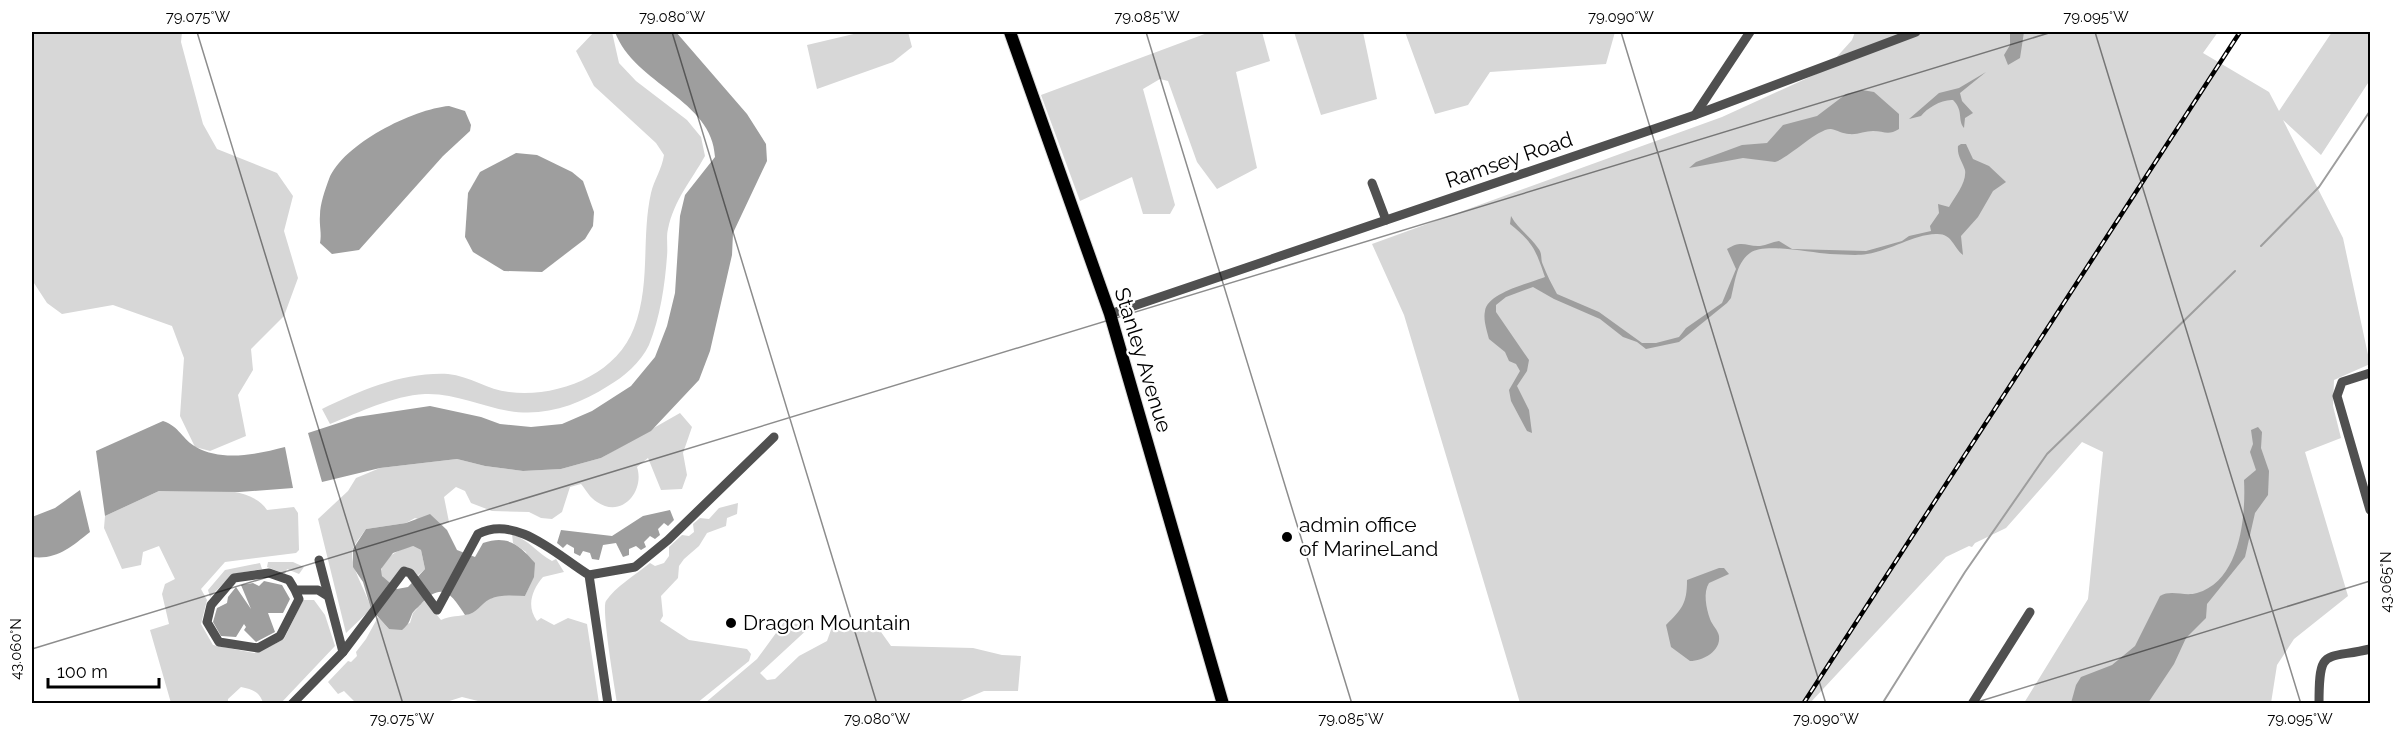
<svg xmlns="http://www.w3.org/2000/svg" width="2402" height="735" font-family="Raleway,sans-serif">
  <style>
    .green { fill: #d7d7d7 }
    .water { fill: #9e9e9e; fill-rule: evenodd }
    .lines { fill: none; stroke-linecap: round; stroke-linejoin: round }
    .stream { stroke: #9e9e9e; stroke-width: 2 }
    .major-casing { stroke: #dbdbdb; stroke-width: 14 }
    .minor { stroke: #505050; stroke-width: 9 }
    .major { stroke: #000; stroke-width: 12 }
    .rail-casing { stroke: #000; stroke-width: 4.5 }
    .rail { stroke: #fff; stroke-width: 2; stroke-dasharray: 7; stroke-linecap: butt }
    .ticks { fill: none; stroke: #000; stroke-width: 1.5; stroke-opacity: 0.45 }
    .poi-dot { fill: #000; stroke: #fff; stroke-width: 2 }
    .labels { text-anchor: middle; stroke-width: 4.5; stroke-linejoin: round; paint-order: stroke }
    .street-label { font-size: 21px; fill: #000; stroke: #fff }
    .poi-label { font-size: 21px; fill: #000; stroke: #fff; text-anchor: start }
    .neatline { fill: none; stroke: #000; stroke-width: 2 }
    .ticks-label { font-size: 15px; text-anchor: middle; fill: #000 }
  </style>
  <rect width="100%" height="100%" fill="#fff"/>
  <g class="green">
    <path d="M 32,32 L 182,32 L 181,42 L 203,124 L 217,149 L 277,173 L 293,196 L 284,231 L 298,278 L 284,316 L 251,349 L 253,370 L 238,395 L 246,436 L 210,451 L 195,447 L 180,416 L 184,358 L 172,326 L 113,305 L 62,314 L 47,303 L 32,280 Z"/>
    <path d="M 594,32 L 612,32 L 619,63 L 636,81 L 687,120 L 701,137 L 705,156 C 691,181 674,200 668,229 C 666,237 668,247 667,256 C 665,285 660,318 649,345 C 641,362 624,377 608,386 C 578,405 545,417 509,411 C 480,406 455,393 425,394 C 392,396 360,412 330,424 L 322,409 C 362,390 403,372 448,374 C 470,376 488,390 509,392 C 556,398 616,376 634,328 C 651,284 641,238 651,193 C 654,180 662,169 664,155 L 656,143 L 594,86 L 576,51 Z"/>
    <path d="M 862,32 L 908,32 L 912,47 L 893,62 L 817,89 L 807,45 Z"/>
    <path d="M 1210,32 L 1262,32 L 1270,61 L 1236,72 L 1257,168 L 1217,189 L 1197,162 L 1168,81 L 1160,79 L 1143,89 L 1175,205 L 1170,214 L 1143,214 L 1132,177 L 1080,201 L 1041,95 Z"/>
    <path d="M 1294,32 L 1363,32 L 1377,99 L 1321,115 Z"/>
    <path d="M 1405,32 L 1615,32 L 1606,64 L 1490,72 L 1468,105 L 1435,114 Z"/>
    <path d="M 1855,32 L 2218,32 L 2203,53 L 2269,92 L 2279,111 L 2332,32 L 2370,32 L 2370,80 L 2321,155 L 2283,120 L 2343,238 L 2370,364 L 2334,380 L 2333,406 L 2341,438 L 2305,452 L 2348,596 L 2294,639 L 2277,665 L 2271,703 L 2024,703 L 2088,599 L 2103,452 L 2082,442 L 2006,528 L 1975,543 L 1972,547 L 1969,546 L 1946,557 L 1810,703 L 1520,703 L 1404,315 L 1372,244 L 1722,117 L 1825,70 L 1852,40 Z"/>
    <path d="M 680,413 L 692,427 L 683,453 L 687,475 L 682,489 L 661,490 L 648,458 L 637,467 C 645,491 622,519 597,502 C 590,498 586,490 581,484 L 570,487 L 562,512 L 552,519 L 541,518 L 529,512 L 492,511 L 471,503 L 465,491 L 456,487 L 444,497 L 449,522 L 440,526 L 415,518 L 406,523 L 366,529 C 362,535 355,543 353,549 C 348,565 367,591 371,609 L 346,633 L 318,519 L 348,491 L 356,478 L 380,468 L 457,459 L 485,466 L 523,471 L 561,469 L 601,458 Z"/>
    <path d="M 159,491 C 189,491 249,482 267,510 L 294,507 L 298,513 L 299,550 L 296,553 L 225,562 L 201,589 L 207,600 L 201,624 L 213,645 L 254,653 L 261,651 L 284,639 L 303,600 L 314,600 L 325,615 L 335,646 L 281,703 L 263,703 C 260,692 252,689 241,687 L 228,699 L 228,703 L 171,703 L 150,630 L 169,624 L 162,594 L 165,584 L 175,579 L 159,546 L 143,552 L 141,565 L 122,569 L 104,528 L 105,516 Z"/>
    <path d="M 738,503 L 737,514 L 727,518 L 726,526 L 707,533 L 699,546 L 684,559 L 679,566 L 678,578 L 661,596 L 663,616 L 660,621 L 689,640 L 747,649 L 751,654 L 749,661 L 697,703 L 617,703 C 615,689 601,608 606,601 C 615,587 634,576 650,563 L 655,566 L 664,563 L 669,556 L 669,547 L 682,535 L 689,536 L 694,532 L 693,524 L 700,518 L 709,519 L 719,508 Z"/>
    <path d="M 512,534 C 529,540 537,553 552,561 L 556,559 L 564,572 L 543,577 C 532,590 526,606 537,621 L 541,618 L 554,625 L 568,618 L 587,624 L 599,703 L 490,704 L 462,697 L 443,703 L 356,703 L 344,691 L 338,694 L 328,682 L 348,661 L 351,662 L 357,656 L 356,652 L 366,639 L 378,617 L 389,629 L 410,623 L 413,613 L 425,600 L 441,620 C 451,615 459,617 468,614 C 477,611 480,605 487,600 C 497,594 513,595 525,596 L 533,578 L 526,552 L 513,543 Z"/>
    <path d="M 413,546 L 421,550 L 425,569 L 417,576 L 407,567 L 401,568 L 389,584 C 368,567 395,549 413,546 Z"/>
    <path d="M 293,562 L 304,567 L 299,574 L 287,569 L 285,574 L 267,567 L 268,562 Z"/>
    <path d="M 260,563 L 262,569 L 233,574 L 210,597 L 208,590 L 225,570 Z"/>
    <path d="M 784,622 L 811,626 L 760,673 L 767,680 L 775,679 L 799,656 L 827,641 L 832,627 L 881,632 L 891,646 L 973,648 L 1002,655 L 1021,656 L 1018,691 L 984,691 L 953,704 L 705,703 L 757,659 Z"/>
  </g>
  <g class="water">
    <path d="M 615,32 L 676,32 L 747,114 L 766,144 L 767,161 L 733,233 L 732,255 L 710,351 L 699,380 L 651,431 L 601,458 L 561,469 L 523,471 L 485,466 L 457,459 L 380,468 L 322,482 L 308,433 L 357,417 L 430,406 L 481,417 L 500,424 L 531,427 L 562,424 L 592,411 L 631,386 L 655,357 L 667,326 L 675,293 L 680,216 L 685,195 L 715,157 C 713,100 634,84 615,32 Z"/>
    <path d="M 2010,32 L 2024,32 L 2020,58 L 2008,65 L 2004,55 L 2010,45 Z"/>
    <path d="M 1986,72 L 1960,93 L 1962,101 L 1973,113 L 1965,118 L 1964,128 C 1957,120 1964,111 1953,100 C 1942,99 1927,108 1921,116 L 1909,119 L 1939,93 L 1959,88 Z"/>
    <path d="M 1862,90 L 1874,92 L 1899,114 L 1899,129 C 1888,136 1884,131 1873,131 C 1865,131 1857,135 1849,134 C 1843,134 1837,130 1831,129 C 1818,128 1789,158 1775,162 L 1743,158 L 1689,168 L 1696,162 L 1742,145 L 1767,143 L 1783,125 L 1817,116 L 1846,94 Z"/>
    <path d="M 449,106 L 465,111 L 471,125 L 470,131 L 443,156 L 359,250 L 332,254 L 320,243 C 322,234 319,225 320,215 C 320,204 325,190 329,179 C 343,144 413,109 449,106 Z"/>
    <path d="M 1961,144 L 1966,144 L 1973,159 L 1989,166 L 2006,182 L 1993,191 L 1978,217 L 1961,236 L 1963,255 C 1953,247 1952,233 1936,234 C 1912,235 1892,250 1867,254 C 1856,256 1842,254 1830,254 C 1811,253 1764,242 1750,253 C 1736,263 1735,283 1731,298 L 1727,303 L 1679,342 L 1646,349 L 1637,342 L 1623,337 L 1600,319 L 1554,299 L 1533,287 L 1506,297 L 1496,305 L 1496,312 L 1529,360 L 1527,371 L 1517,386 L 1529,410 L 1532,433 L 1527,431 L 1511,401 L 1509,390 L 1520,371 L 1516,364 L 1509,361 L 1505,352 L 1489,339 C 1487,331 1483,320 1485,311 C 1487,293 1530,283 1545,277 C 1535,248 1533,243 1510,224 L 1511,216 C 1518,229 1530,236 1538,248 C 1543,254 1540,259 1543,265 C 1547,275 1552,285 1557,294 L 1599,312 L 1642,343 L 1656,343 L 1679,337 L 1686,328 L 1722,303 L 1736,269 L 1727,249 C 1742,239 1747,247 1760,246 C 1767,245 1772,242 1779,241 L 1792,249 L 1866,251 L 1902,241 L 1909,236 L 1931,231 L 1930,226 L 1939,213 L 1938,204 L 1949,207 C 1955,197 1967,182 1965,170 C 1962,161 1957,156 1958,146 Z"/>
    <path d="M 516,153 L 537,155 L 572,172 L 583,181 L 594,212 L 593,226 L 585,239 L 542,272 L 504,271 L 473,252 L 465,237 L 468,193 L 480,172 Z"/>
    <path d="M 163,421 C 179,426 183,440 196,447 C 222,462 258,454 285,447 L 293,488 L 239,492 L 159,491 L 105,516 L 96,451 Z"/>
    <path d="M 2258,427 L 2262,432 L 2261,448 L 2269,471 L 2268,495 L 2255,513 L 2245,557 L 2207,604 L 2206,618 L 2186,638 L 2174,664 L 2148,703 L 2071,703 L 2076,685 L 2081,677 L 2112,665 L 2135,646 L 2160,596 C 2172,589 2184,597 2197,593 C 2240,581 2246,517 2244,480 L 2256,470 L 2250,452 L 2253,444 L 2251,430 Z"/>
    <path d="M 80,490 L 90,532 C 71,547 57,560 32,557 L 32,517 L 55,508 Z"/>
    <path d="M 670,510 L 674,520 L 668,526 L 664,523 L 658,529 L 660,535 L 655,539 L 650,536 L 644,542 L 646,547 L 641,550 L 636,546 L 629,549 L 629,555 L 623,557 L 616,543 L 603,545 L 599,560 L 592,559 L 590,553 L 583,551 L 580,556 L 574,553 L 574,548 L 567,544 L 563,548 L 557,543 L 561,530 L 612,536 L 643,516 Z"/>
    <path d="M 430,514 L 447,530 L 457,550 L 475,557 L 483,543 C 507,535 519,544 535,563 L 534,577 L 525,596 C 513,596 501,594 490,599 C 480,604 477,614 465,615 C 452,595 443,581 422,603 C 419,607 414,610 412,614 C 409,622 409,624 402,630 L 389,629 L 371,609 L 363,582 L 353,567 L 353,549 L 366,529 L 406,523 ZM 413,546 L 421,550 L 425,569 L 408,587 L 397,589 L 382,576 L 381,569 L 393,553 Z"/>
    <path d="M 1719,568 L 1724,568 L 1729,574 L 1709,583 C 1703,592 1706,608 1710,619 C 1712,625 1718,630 1719,636 C 1721,651 1703,661 1690,661 L 1671,647 L 1666,625 C 1682,609 1687,604 1687,580 Z"/>
    <path d="M 264,581 L 282,585 L 290,599 L 283,613 L 268,613 L 275,632 L 256,642 L 244,630 L 246,627 L 244,624 L 236,637 L 221,636 L 213,622 L 217,608 L 227,603 L 228,597 L 236,587 L 251,609 L 241,585 L 253,583 L 259,586 Z"/>
  </g>
  <g class="lines">
    <g class="stream">
      <path d="M 2261,246 L 2319,187 L 2370,111"/>
      <path d="M 1882,704 L 1965,572 L 2047,454 L 2235,271"/>
    </g>
    <defs>
      <path id="major" d="M 1010,32 L 1110,314 L 1223,704"/>
    </defs>
    <use href="#major" class="major-casing"/>
    <g class="minor">
      <path d="M 1695,115 L 1750,32"/>
      <path d="M 1372,183 L 1386,220"/>
      <path d="M 1110,314 L 1695,115 L 1916,32"/>
      <path d="M 2370,373 L 2342,382 L 2337,396 L 2370,510"/>
      <path d="M 319,560 L 343,652"/>
      <path d="M 589,575 L 635,567 L 668,540 L 774,437"/>
      <path d="M 295,590 L 289,580 L 269,573 L 234,578 L 211,605 L 207,622 L 219,642 L 258,648 L 280,636 L 299,599 L 295,590 L 318,590 L 326,595"/>
      <path d="M 292,704 L 343,652 L 404,571 L 410,573 L 437,610 L 478,534 C 516,514 558,556 589,575 L 608,704"/>
      <path d="M 1972,704 L 2030,612"/>
      <path d="M 2319,704 C 2319,646 2324,660 2370,649"/>
    </g>
    <use href="#major" class="major"/>
    <defs>
      <path id="rail" d="M 1803,704 L 2240,32"/>
    </defs>
    <use href="#rail" class="rail-casing"/>
    <use href="#rail" class="rail"/>
  </g>
  <path class="ticks" d="M 197,32 L 403,704M 672,32 L 877,704M 1146,32 L 1352,704M 1621,32 L 1826,704M 2095,32 L 2301,704M 32,649 L 2052,32M 1971,704 L 2370,581"/>
  <g class="poi-dot">
    <circle cx="1287" cy="537" r="6"/>
    <circle cx="731" cy="623" r="6"/>
  </g>
  <g class="labels">
    <g class="street-label">
      <text transform="translate(1509 160) rotate(-19)" y="7">Ramsey Road</text>
      <text transform="translate(1143 360) rotate(73)" y="7">Stanley Avenue</text>
    </g>
    <g class="poi-label">
      <text x="1299" y="532">admin office<tspan x="1299" dy="24">of MarineLand</tspan></text>
      <text x="743" y="630">Dragon Mountain</text>
    </g>
  </g>
  <rect width="2402" height="735" fill="none" stroke="#ffffff" stroke-width="66"/>
  <path d="M48 678v9h111v-9" fill="none" stroke="#000000" stroke-width="3"/>
  <text x="57" y="678" font-size="18" fill="#000000" stroke="#ffffff" stroke-width="4.5" paint-order="stroke">100 m</text>
  <rect x="33" y="33" width="2336" height="669" class="neatline"/>
  <g class="ticks-label">
    <text x="198" y="22">79.075°W</text>
    <text x="672" y="22">79.080°W</text>
    <text x="1147" y="22">79.085°W</text>
    <text x="1621" y="22">79.090°W</text>
    <text x="2096" y="22">79.095°W</text>
    <text transform="translate(2386 582) rotate(-90)" y="5">43.065°N</text>
    <text transform="translate(16 649) rotate(-90)" y="5">43.060°N</text>
    <text x="402" y="724">79.075°W</text>
    <text x="877" y="724">79.080°W</text>
    <text x="1351" y="724">79.085°W</text>
    <text x="1826" y="724">79.090°W</text>
    <text x="2300" y="724">79.095°W</text>
  </g>
</svg>
